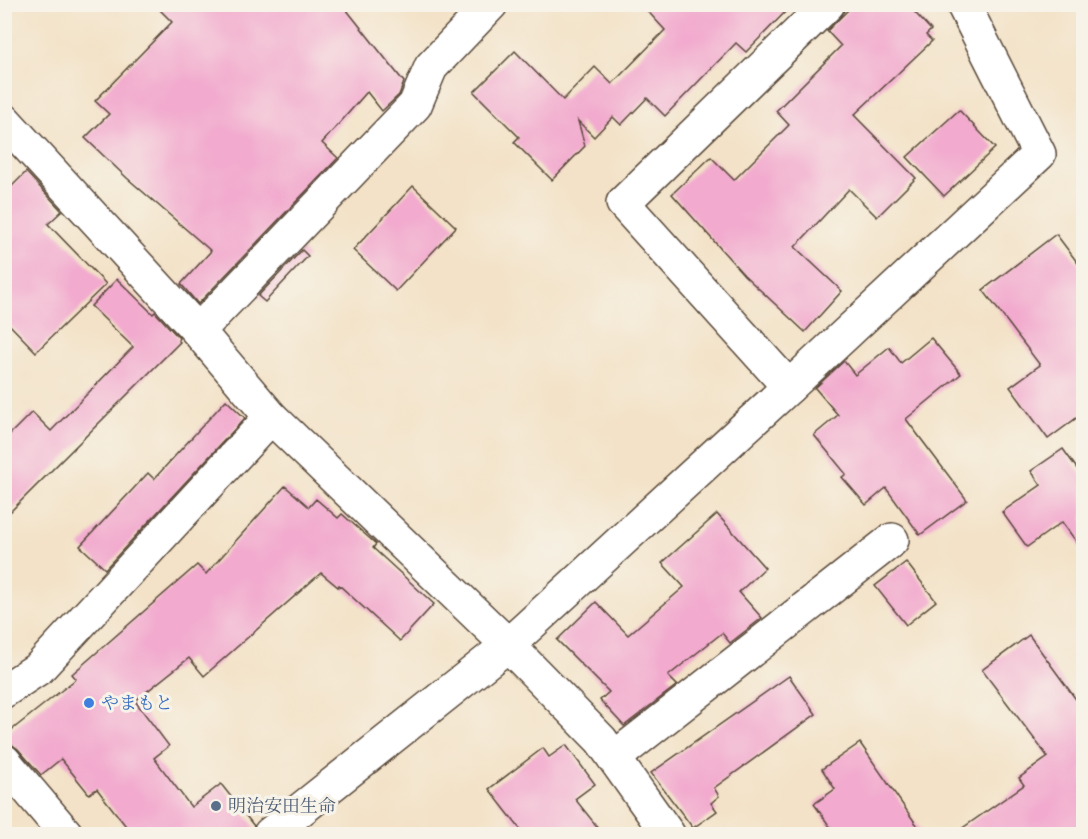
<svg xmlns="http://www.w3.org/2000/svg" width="1088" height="839" font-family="'Sorts Mill Goudy','Noto Serif JP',serif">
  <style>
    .building { fill: #f2aace }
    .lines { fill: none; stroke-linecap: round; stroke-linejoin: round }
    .minor-casing { stroke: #574637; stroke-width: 36 }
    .minor { stroke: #fff; stroke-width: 33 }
    .shop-dot { fill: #3f7fe0; stroke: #f7f3e8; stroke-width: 2 }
    .service-dot { fill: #5c6f8a; stroke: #f7f3e8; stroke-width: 2 }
    .labels { text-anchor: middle; stroke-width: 6; stroke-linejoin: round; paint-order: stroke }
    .shop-label { font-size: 18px; fill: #366cbe; stroke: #f7f3e8; text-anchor: start }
    .service-label { font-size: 18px; fill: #4e5e75; stroke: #f7f3e8; text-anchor: start }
  </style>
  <rect width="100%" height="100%" fill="#f7f3e8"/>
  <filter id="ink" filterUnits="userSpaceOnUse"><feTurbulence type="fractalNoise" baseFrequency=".0167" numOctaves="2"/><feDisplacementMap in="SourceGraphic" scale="12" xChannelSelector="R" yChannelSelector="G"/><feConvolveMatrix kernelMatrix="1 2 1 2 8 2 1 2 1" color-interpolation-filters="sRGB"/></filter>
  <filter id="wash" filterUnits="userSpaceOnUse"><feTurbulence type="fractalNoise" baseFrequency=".008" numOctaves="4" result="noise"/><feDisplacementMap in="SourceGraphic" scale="24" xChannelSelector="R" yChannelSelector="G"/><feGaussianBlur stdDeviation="1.35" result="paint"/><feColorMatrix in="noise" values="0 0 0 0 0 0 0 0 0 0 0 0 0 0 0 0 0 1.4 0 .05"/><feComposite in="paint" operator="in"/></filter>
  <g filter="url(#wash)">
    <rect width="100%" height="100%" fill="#f3e2c7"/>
    <g id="blocks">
      <g class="building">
        <path d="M 154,4 L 342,4 L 404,82 L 399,95 L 382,111 L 367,92 L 322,143 L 338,158 L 198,304 L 181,284 L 211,251 L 127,178 L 85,138 L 109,114 L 95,101 L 172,22 Z"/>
        <path d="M 641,4 L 793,4 L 746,52 L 736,43 L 665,116 L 647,98 L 621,125 L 613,117 L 594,137 L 578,121 L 585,146 L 552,180 L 514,142 L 519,137 L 474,92 L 515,51 L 563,100 L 595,67 L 612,84 L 665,30 Z"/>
        <path d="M 854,4 L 907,4 L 931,30 L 926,35 L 932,41 L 854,115 L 916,178 L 877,217 L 849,189 L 795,247 L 842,291 L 805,332 L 744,275 L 672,194 L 711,157 L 734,180 L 789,125 L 776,111 L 841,46 L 827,31 Z"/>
        <path d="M 959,110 L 995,148 L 944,196 L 907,157 Z"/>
        <path d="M 26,172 L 62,211 L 48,224 L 106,284 L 36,352 L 4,319 L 4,194 Z"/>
        <path d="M 413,186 L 456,227 L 396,291 L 353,250 Z"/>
        <path d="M 1056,234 L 1083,270 L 1083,413 L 1048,439 L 1010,387 L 1040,365 L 983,290 Z"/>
        <path d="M 302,250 L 308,256 L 265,302 L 258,296 Z"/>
        <path d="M 117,279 L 153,314 L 155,312 L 179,338 L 178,340 L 180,342 L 4,518 L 4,440 L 32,412 L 51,431 L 133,347 L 91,306 Z"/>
        <path d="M 931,338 L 961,374 L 906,419 L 967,500 L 920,535 L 886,488 L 866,505 L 842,477 L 846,474 L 814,435 L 838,415 L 815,388 L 844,361 L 855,375 L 889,347 L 901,363 Z"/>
        <path d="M 226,400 L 245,418 L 105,569 L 80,546 L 148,473 L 154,479 Z"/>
        <path d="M 1063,449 L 1083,477 L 1083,551 L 1062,522 L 1027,547 L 1002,512 L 1041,485 L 1031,471 Z"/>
        <path d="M 285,486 L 309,507 L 316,499 L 338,518 L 342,514 L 376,544 L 373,548 L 434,604 L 400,641 L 339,585 L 338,587 L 321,573 L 204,676 L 189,658 L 135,701 L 169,746 L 154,758 L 191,807 L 221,784 L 254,826 L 252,834 L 132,834 L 97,789 L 89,794 L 61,759 L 41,775 L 18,749 L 11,744 L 4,743 L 4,736 L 76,679 L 72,674 L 197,565 L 206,574 Z"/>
        <path d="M 717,514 L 765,568 L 739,592 L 762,618 L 730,643 L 722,633 L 668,676 L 677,685 L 624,726 L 600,700 L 609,692 L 557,640 L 596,602 L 628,635 L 684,587 L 662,563 Z"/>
        <path d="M 906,562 L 936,601 L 906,625 L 875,586 Z"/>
        <path d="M 1029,635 L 1083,709 L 1083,834 L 954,834 L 1024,785 L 1019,778 L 1048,757 L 982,670 Z"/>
        <path d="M 789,676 L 816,714 L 714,788 L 719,796 L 711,803 L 717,811 L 693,828 L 651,773 Z"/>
        <path d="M 860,743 L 923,834 L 835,834 L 814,804 L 835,789 L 822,769 Z"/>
        <path d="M 566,745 L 595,784 L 575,799 L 603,834 L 524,834 L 489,789 L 543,748 L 549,757 Z"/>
      </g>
    </g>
  </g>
  <g filter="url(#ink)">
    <use href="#blocks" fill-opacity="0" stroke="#574637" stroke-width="1.5"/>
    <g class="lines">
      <defs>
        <g id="minor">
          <path d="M 4,120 L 198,331 L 271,417 L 508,645 L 601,740 L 668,834"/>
          <path d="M 198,331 L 415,105 L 431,67 L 491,4"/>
          <path d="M 789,387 L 623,203 L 828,4"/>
          <path d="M 4,691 L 39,668 L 271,417"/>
          <path d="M 614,758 L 892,540"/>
          <path d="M 4,761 L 66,834"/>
          <path d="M 270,834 L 508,645 L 789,387 L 1039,154 L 963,4"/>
        </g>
      </defs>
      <use href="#minor" class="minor-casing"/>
      <use href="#minor" class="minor"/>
    </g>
  </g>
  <circle class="shop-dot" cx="89" cy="703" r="6"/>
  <circle class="service-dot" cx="216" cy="806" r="6"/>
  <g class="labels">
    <g class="shop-label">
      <text x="101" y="709">やまもと</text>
    </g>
    <g class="service-label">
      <text x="228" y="812">明治安田生命</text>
    </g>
  </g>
  <rect width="1088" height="839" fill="none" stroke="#f7f3e8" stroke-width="24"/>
</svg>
